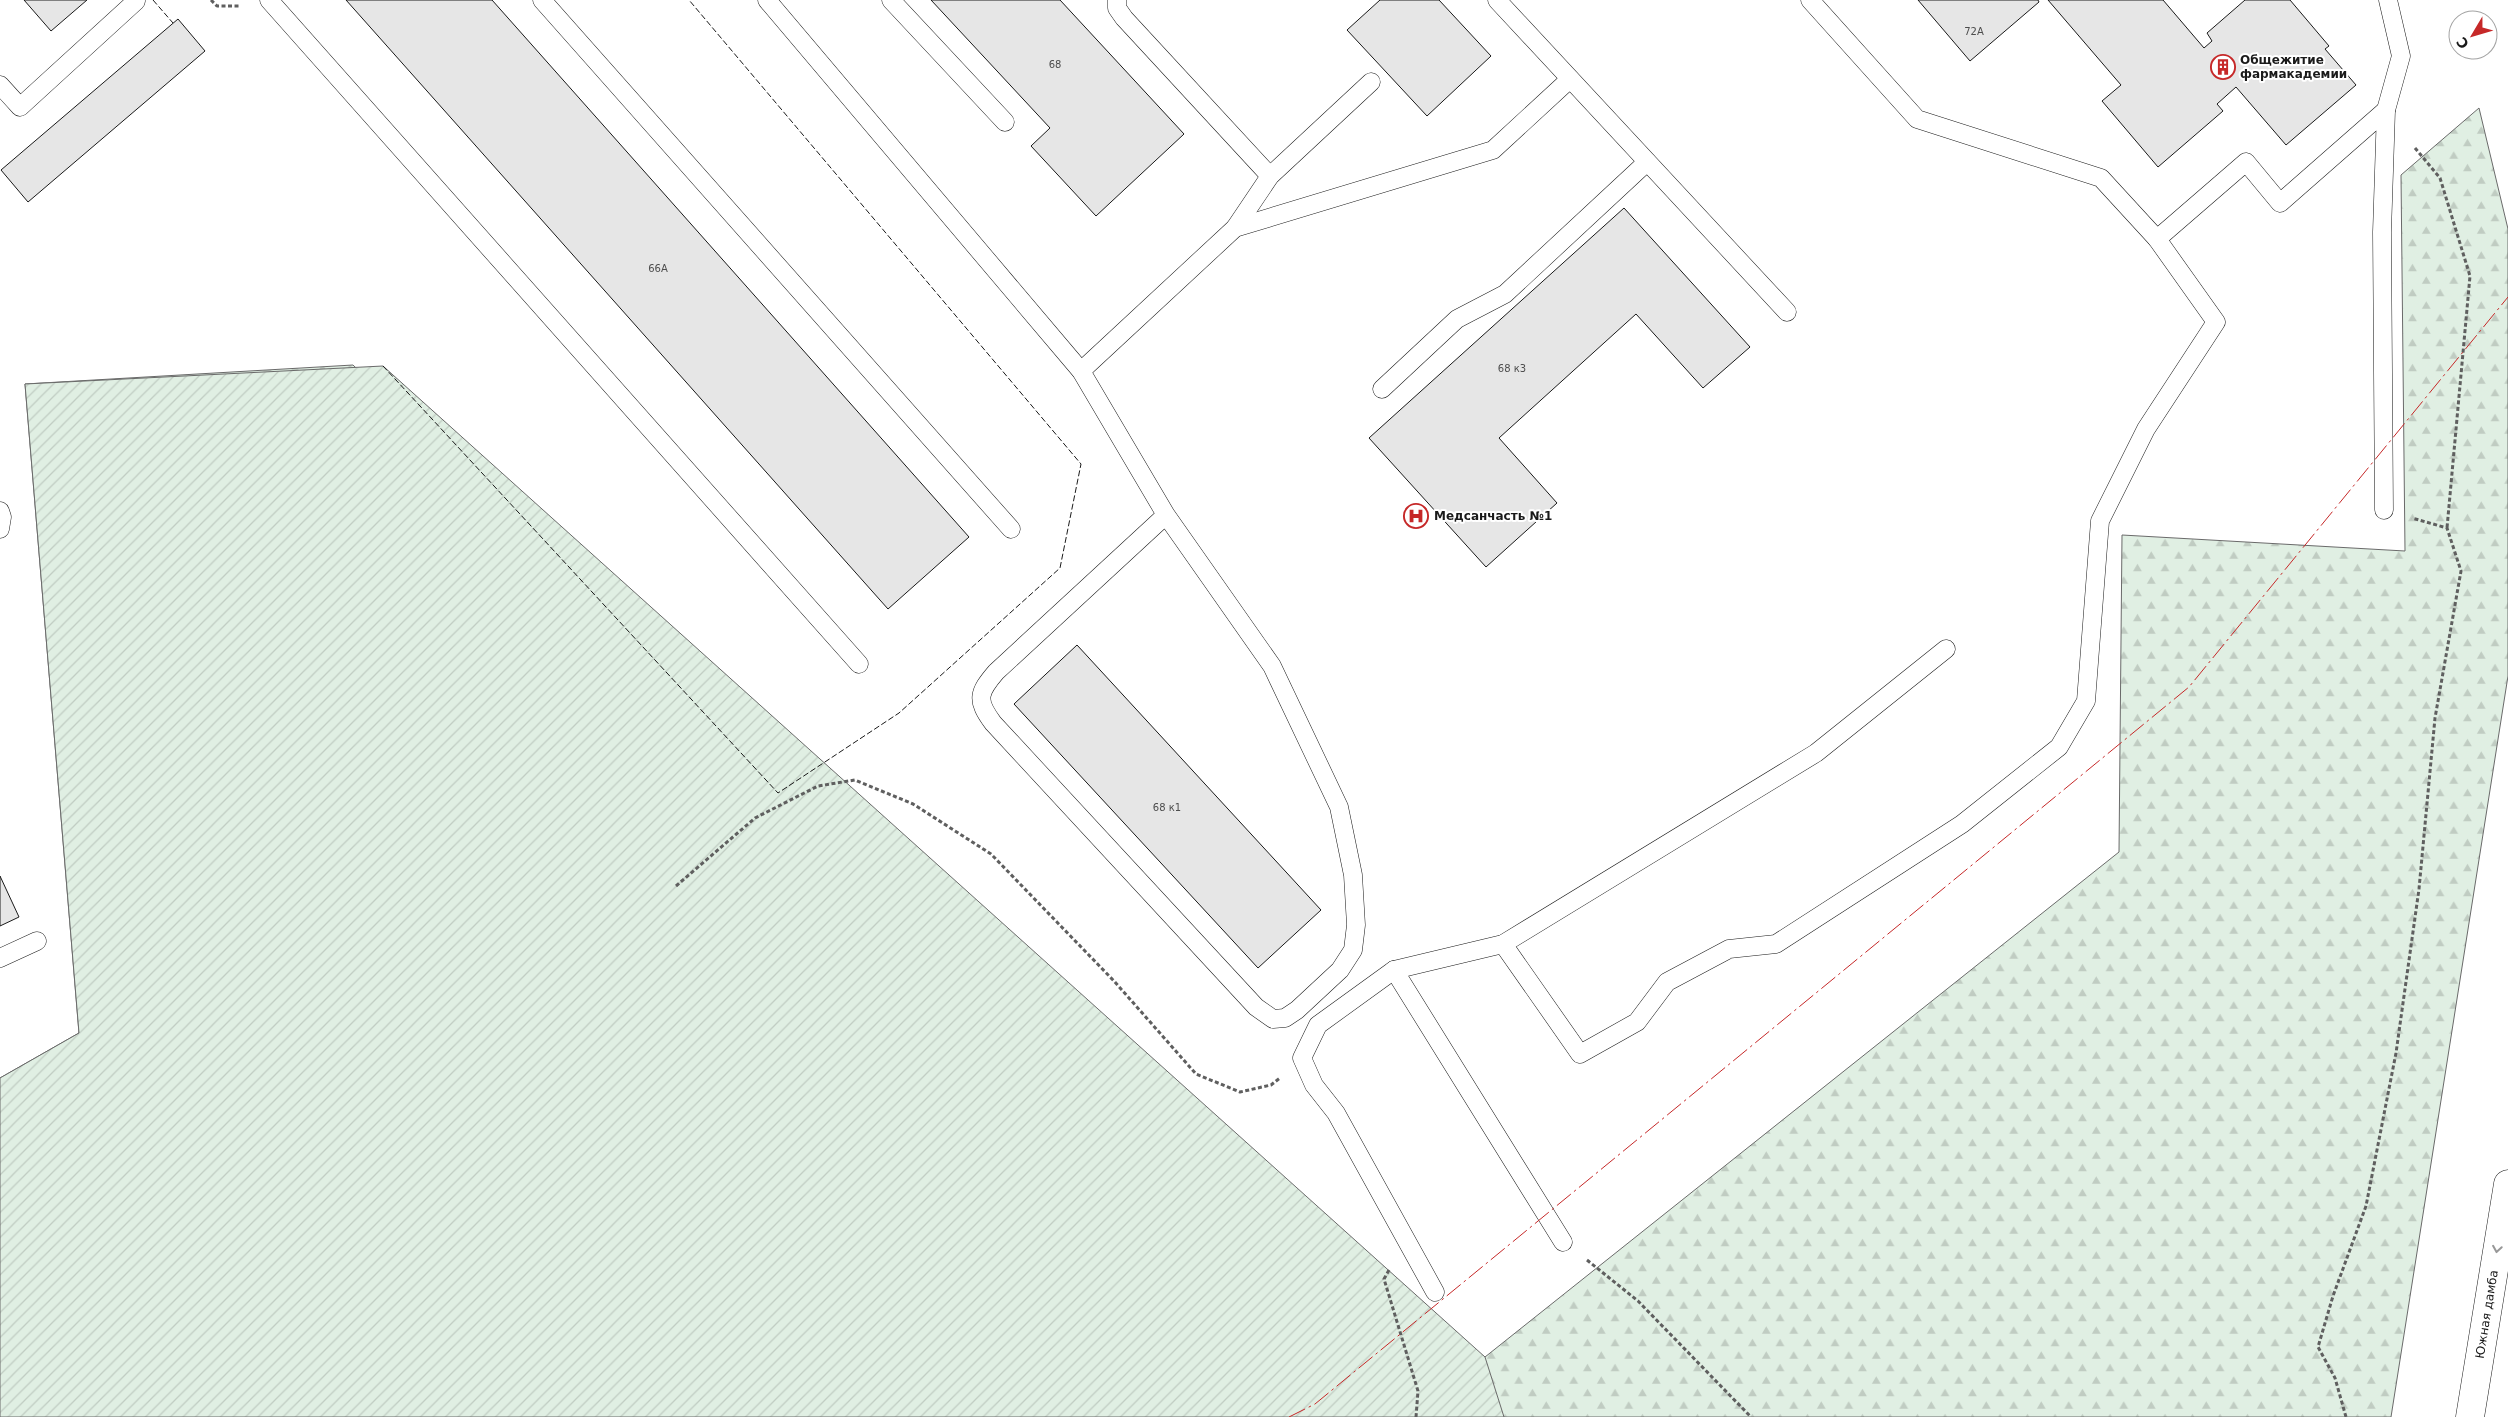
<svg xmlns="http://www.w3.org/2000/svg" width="2508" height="1417" font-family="'DejaVu Sans',sans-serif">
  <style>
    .forest { fill: url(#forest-firs); stroke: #6a6a6a }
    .garden { fill: url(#garden-furrows); stroke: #6a6a6a }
    .building { fill: #e6e6e6; stroke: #1a1a1a }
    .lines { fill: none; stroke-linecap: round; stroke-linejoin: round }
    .lane-casing { stroke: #1a1a1a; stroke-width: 19 }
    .primary-casing { stroke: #1a1a1a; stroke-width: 29 }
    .path { stroke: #5f5f5f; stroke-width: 3; stroke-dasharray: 4 2.5; stroke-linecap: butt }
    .lane { stroke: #fff; stroke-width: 18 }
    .primary { stroke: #fff; stroke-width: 28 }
    .fence { stroke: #1a1a1a; stroke-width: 1; stroke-dasharray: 6 2.5; stroke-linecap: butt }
    .power { stroke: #c62828; stroke-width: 1; stroke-dasharray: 18 4 2.5 4; stroke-linecap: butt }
    .oneway { stroke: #989898 }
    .labels { text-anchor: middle; stroke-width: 4; stroke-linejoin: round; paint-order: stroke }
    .number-label { font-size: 10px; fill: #4d4d4d }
    .poi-label { font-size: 12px; font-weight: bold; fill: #1a1a1a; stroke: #fff; text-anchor: start }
    .street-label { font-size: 12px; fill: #1a1a1a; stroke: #fff }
  </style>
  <defs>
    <pattern id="forest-firs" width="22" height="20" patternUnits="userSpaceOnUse" patternTransform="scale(1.25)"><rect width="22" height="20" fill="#e0efe3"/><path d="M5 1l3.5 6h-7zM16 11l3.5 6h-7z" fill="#c0ccc2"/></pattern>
    <pattern id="garden-furrows" width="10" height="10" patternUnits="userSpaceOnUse" patternTransform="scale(1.25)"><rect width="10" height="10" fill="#e0efe3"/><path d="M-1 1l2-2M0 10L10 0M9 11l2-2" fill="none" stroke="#c0ccc2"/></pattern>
  </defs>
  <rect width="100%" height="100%" fill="#fff"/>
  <path class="forest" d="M 2479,108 L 2508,229 L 2508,676 L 2391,1417 L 0,1417 L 0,1078 L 79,1033 L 25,384 L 353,365 L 1190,1176 L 1485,1357 L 2119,852 L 2122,535 L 2405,551 L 2401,175 Z"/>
  <path class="garden" d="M 383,366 L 1485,1357 L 1504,1417 L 0,1417 L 0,1078 L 79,1033 L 25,384 Z"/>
  <g class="building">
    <path d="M 24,0 L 87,0 L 51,31 Z"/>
    <path d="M 346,0 L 492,0 L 969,537 L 888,609 Z"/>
    <path d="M 931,0 L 1060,0 L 1184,134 L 1096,216 L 1031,146 L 1050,128 Z"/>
    <path d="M 1380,0 L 1439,0 L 1491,56 L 1427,116 L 1347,30 Z"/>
    <path d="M 1918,0 L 2038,0 L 2039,2 L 1970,61 Z"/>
    <path d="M 2048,0 L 2163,0 L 2204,48 L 2212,41 L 2207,33 L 2245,0 L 2290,0 L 2329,46 L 2325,49 L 2356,85 L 2286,145 L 2236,87 L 2217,104 L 2223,111 L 2158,167 L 2102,101 L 2121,85 Z"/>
    <path d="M 178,19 L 205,51 L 28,202 L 1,170 Z"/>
    <path d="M 1624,208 L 1750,347 L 1703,388 L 1636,314 L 1499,438 L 1557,503 L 1486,567 L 1369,438 Z"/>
    <path d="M 1077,645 L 1321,910 L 1258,968 L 1014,704 Z"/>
    <path d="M 0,876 L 19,917 L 0,926 Z"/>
  </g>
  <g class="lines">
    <defs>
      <g id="lane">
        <path d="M 269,0 L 859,664"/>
        <path d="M 542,0 L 1011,529"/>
        <path d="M 767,0 L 1081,371 L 1166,515 L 1272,666 L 1339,807 L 1353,875 L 1356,925 L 1353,950 L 1340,970 L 1297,1010 L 1285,1018 L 1273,1019 L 1256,1007 L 993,723 C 976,700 978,693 996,672 L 1166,515"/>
        <path d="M 891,0 L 1005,122"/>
        <path d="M 1117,0 L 1117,8 L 1124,18 L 1270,176"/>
        <path d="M 1497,0 L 1787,312"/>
        <path d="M 1810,0 L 1917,119 L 2101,178 L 2157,239 L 2246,162 L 2280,203 L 2386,110 L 2382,232 L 2384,510"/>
        <path d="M 0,85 L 20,107 L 136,1"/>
        <path d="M 2386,110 L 2401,56 L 2388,0"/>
        <path d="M 1235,228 L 1270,176 L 1371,82"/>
        <path d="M 1081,371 L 1235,228 L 1493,150 L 1570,79"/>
        <path d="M 1382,389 L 1457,319 L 1505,294 L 1647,162"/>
        <path d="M 0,511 L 2,517 L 0,529"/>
        <path d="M 1503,944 L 1580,1054 L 1637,1022 L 1667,982 L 1729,949 L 1776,944 L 1962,824 L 2059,747 L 2086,701 L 2100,521 L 2146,429 L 2216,322 L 2157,239"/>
        <path d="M 0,958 L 37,941"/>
        <path d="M 1394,970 L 1563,1242"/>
        <path d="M 1435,1292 L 1336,1113 L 1314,1085 L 1302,1058 L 1318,1025 L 1394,970 L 1503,944 L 1816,753 L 1946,649"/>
      </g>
      <g id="primary">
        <path id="s1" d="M 2470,1417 L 2508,1184"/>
      </g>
    </defs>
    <use href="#lane" class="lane-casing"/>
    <use href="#primary" class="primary-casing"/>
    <g class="path">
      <path d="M 211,0 L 217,6 L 240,6"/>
      <path d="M 2415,148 L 2440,178 L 2470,276 L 2447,528"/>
      <path d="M 676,886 L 755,818 L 818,786 L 855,780 L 913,804 L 991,854 L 1114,981 L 1196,1074 L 1240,1092 L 1271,1085 L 1280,1078"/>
      <path d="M 1587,1260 L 1638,1301 L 1751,1417"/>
      <path d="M 1389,1270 L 1384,1279 L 1418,1391 L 1416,1417"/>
      <path d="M 2346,1417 L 2335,1378 L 2318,1347 L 2333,1296 L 2366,1206 L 2396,1053 L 2419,889 L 2435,718 L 2461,571 L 2447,528 L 2412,518"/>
    </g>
    <use href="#lane" class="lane"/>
    <use href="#primary" class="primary"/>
    <g class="fence">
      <path d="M 153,0 L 173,23"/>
      <path d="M 383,366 L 778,793 L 899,713 L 1060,568 L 1081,464 L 689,0"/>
    </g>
    <path class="power" d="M 1289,1417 L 1315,1404 L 2189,687 L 2508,297"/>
  </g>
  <defs><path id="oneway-chevron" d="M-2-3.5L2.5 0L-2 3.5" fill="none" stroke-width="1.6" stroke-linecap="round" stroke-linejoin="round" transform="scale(1.25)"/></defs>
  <use class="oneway" href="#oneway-chevron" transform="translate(2497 1249) rotate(99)"/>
  <defs>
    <symbol id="building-ring" viewBox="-11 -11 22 22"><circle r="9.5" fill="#fff" stroke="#c62828" stroke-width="1.5"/><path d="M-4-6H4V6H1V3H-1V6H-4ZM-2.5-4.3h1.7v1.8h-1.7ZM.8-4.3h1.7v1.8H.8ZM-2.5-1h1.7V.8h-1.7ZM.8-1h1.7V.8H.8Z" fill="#c62828"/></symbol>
    <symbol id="hospital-ring" viewBox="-11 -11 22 22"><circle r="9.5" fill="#fff" stroke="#c62828" stroke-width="1.5"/><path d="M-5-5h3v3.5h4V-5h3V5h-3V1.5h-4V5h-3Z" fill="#c62828"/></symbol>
  </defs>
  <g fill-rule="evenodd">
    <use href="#building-ring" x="2209" y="53" width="28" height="28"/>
    <use href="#hospital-ring" x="1402" y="502" width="28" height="28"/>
  </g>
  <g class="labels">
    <g class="number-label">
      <text x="1974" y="35">72А</text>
      <text x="1055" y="68">68</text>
      <text x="658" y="272">66А</text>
      <text x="1512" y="372">68 к3</text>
      <text x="1167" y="811">68 к1</text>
    </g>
    <g class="poi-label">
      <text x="2240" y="64">Общежитие<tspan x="2240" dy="14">фармакадемии</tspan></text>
      <text x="1434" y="520">Медсанчасть №1</text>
    </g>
    <g class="street-label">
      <text dy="4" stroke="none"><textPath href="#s1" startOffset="104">Южная дамба</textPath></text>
    </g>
  </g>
  <g transform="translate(2473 35) rotate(232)"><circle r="24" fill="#ffffff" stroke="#a3a3a3"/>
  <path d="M0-4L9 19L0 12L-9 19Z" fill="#c62828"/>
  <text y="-8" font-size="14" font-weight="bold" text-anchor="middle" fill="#1a1a1a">С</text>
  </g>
</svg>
